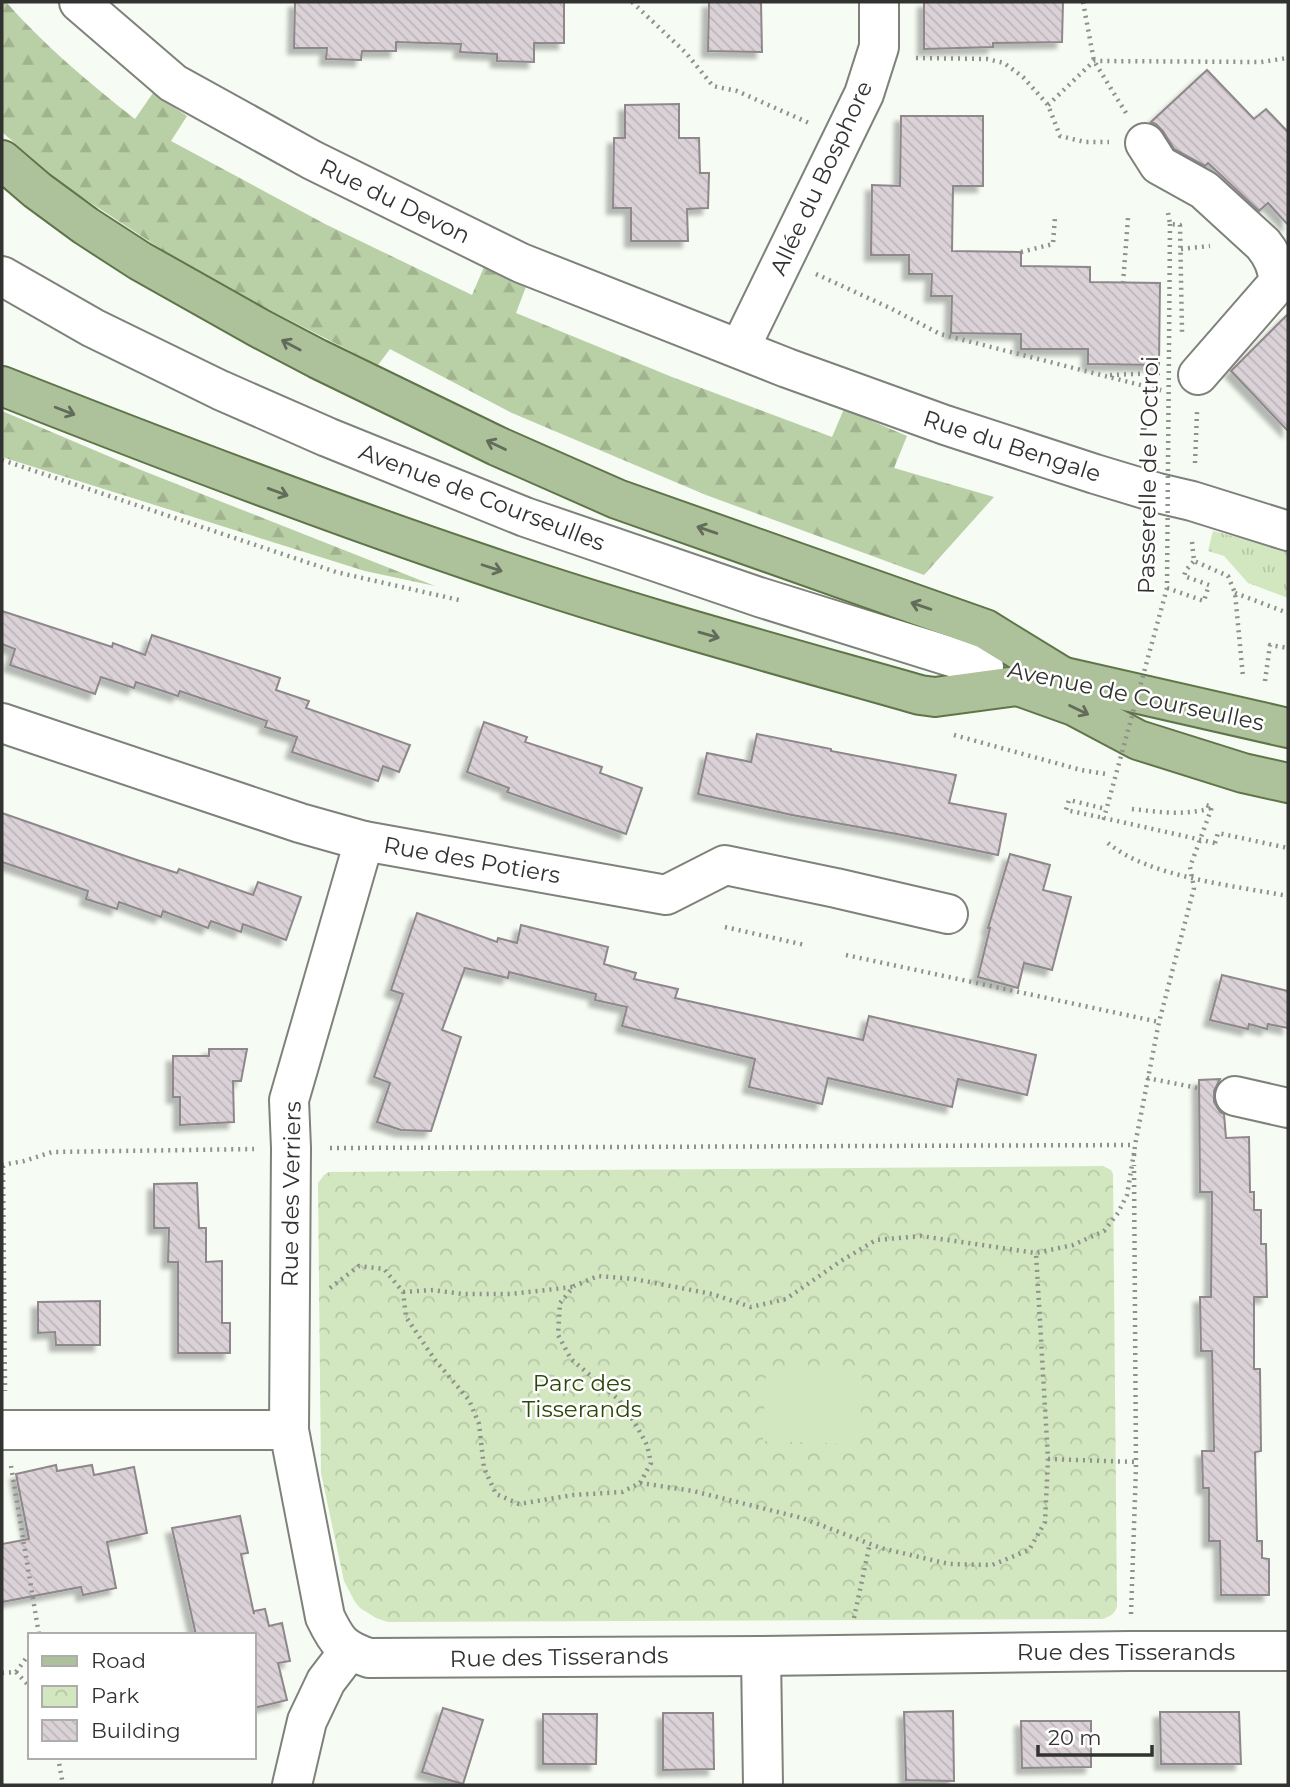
<svg xmlns="http://www.w3.org/2000/svg" width="1290" height="1787" font-family="Montserrat,sans-serif">
  <style>
    .grass { fill: url(#grass-tufts) }
    .forest { fill: url(#forest-firs) }
    .park { fill: url(#park-crowns) }
    .pitch { fill: #d2e7c0 }
    .building { fill: url(#building-back-hatch); stroke: #8e878b; stroke-width: 2; filter: url(#shadow) }
    .lines { fill: none; stroke-linecap: round; stroke-linejoin: round }
    .minor-casing { stroke: #7e827b; stroke-width: 42 }
    .major-casing { stroke: #5f7549; stroke-width: 42 }
    .path { stroke: #8e918c; stroke-width: 4.5; stroke-dasharray: 2 5; stroke-linecap: butt }
    .minor { stroke: #fff; stroke-width: 38 }
    .major { stroke: #adc19a; stroke-width: 38 }
    .path-bridge { stroke: #8e918c; stroke-width: 4.5; stroke-dasharray: 2 5; stroke-linecap: butt }
    .oneway { stroke: #636c5a }
    .labels { text-anchor: middle; stroke-width: 5; stroke-linejoin: round; paint-order: stroke }
    .street-label { font-size: 23px; fill: #323330; stroke: #fff }
    .park-label { font-size: 23px; fill: #2d4808; stroke: #fff }
  </style>
  <defs>
    <pattern id="grass-tufts" width="24" height="20" patternUnits="userSpaceOnUse" patternTransform="scale(1.75)"><rect width="24" height="20" fill="#d2e7c0"/><path d="M3 7l-1-3M5 7V3M7 7l1-3M15 17l-1-3M17 17v-4M19 17l1-3" fill="none" stroke="#b5c7a5"/></pattern>
    <pattern id="forest-firs" width="22" height="20" patternUnits="userSpaceOnUse" patternTransform="scale(1.75)"><rect width="22" height="20" fill="#b9cfa5"/><path d="M5 1l3.5 6h-7zM16 11l3.5 6h-7z" fill="#a0b28e"/></pattern>
    <pattern id="park-crowns" width="20" height="18" patternUnits="userSpaceOnUse" patternTransform="scale(1.75)"><rect width="20" height="18" fill="#d2e7c0"/><path d="M2 6a3 3 0 1 1 6 0M12 15a3 3 0 1 1 6 0" fill="none" stroke="#b5c7a5"/></pattern>
    <pattern id="building-back-hatch" width="6" height="6" patternUnits="userSpaceOnUse" patternTransform="scale(1.75)"><rect width="6" height="6" fill="#dbd2d7"/><path d="M-1 5l2 2M0 0l6 6M5-1l2 2" fill="none" stroke="#bcb5b9"/></pattern>
    <filter id="shadow"><feDropShadow dx="-6" dy="6" stdDeviation="2" flood-color="#0004"/></filter>
  </defs>
  <rect width="100%" height="100%" fill="#f6fbf3"/>
  <path class="grass" d="M 1213,531 L 1288,550 L 1288,598 L 1248,583 L 1224,556 L 1208,551 Z"/>
  <g class="forest">
    <path d="M 2,2 L 6,2 C 44,45 89,83 135,119 L 153,93 L 187,116 L 171,141 L 325,224 L 472,295 L 484,267 L 527,284 L 516,313 L 672,377 L 832,437 L 844,409 L 907,436 L 894,468 L 994,497 L 924,575 L 706,495 L 512,413 L 390,349 L 378,365 L 199,274 L 62,184 L 2,132 Z"/>
    <path d="M 2,411 L 141,470 L 435,586 L 365,571 L 2,457 Z"/>
  </g>
  <path class="park" d="M 1103,1166 L 1111,1170 L 1113,1174 L 1117,1607 C 1114,1614 1111,1616 1103,1619 L 388,1622 L 376,1618 L 360,1608 L 355,1602 L 344,1581 L 321,1473 L 318,1183 L 324,1175 L 329,1172 Z"/>
  <path class="pitch" d="M 766,1370 L 862,1373 L 860,1444 L 763,1441 Z"/>
  <g class="building">
    <path d="M 295,2 L 564,2 L 564,43 L 534,43 L 534,62 L 497,61 L 497,54 L 460,52 L 461,44 L 396,42 L 396,51 L 362,51 L 361,60 L 326,59 L 327,48 L 294,48 Z"/>
    <path d="M 709,2 L 761,2 L 762,52 L 708,51 Z"/>
    <path d="M 924,2 L 1063,2 L 1062,42 L 993,43 L 993,47 L 924,49 Z"/>
    <path d="M 1207,70 L 1254,119 L 1266,109 L 1288,132 L 1288,225 L 1268,203 L 1259,211 L 1208,163 L 1205,166 L 1174,149 L 1163,131 L 1156,124 L 1151,122 Z"/>
    <path d="M 679,104 L 679,138 L 699,138 L 700,173 L 709,173 L 708,208 L 687,209 L 688,241 L 631,241 L 631,208 L 613,208 L 614,138 L 625,138 L 625,105 Z"/>
    <path d="M 901,116 L 983,116 L 983,186 L 953,186 L 952,251 L 1021,252 L 1021,266 L 1090,267 L 1090,282 L 1160,283 L 1159,365 L 1088,364 L 1088,349 L 1021,349 L 1021,334 L 951,333 L 952,296 L 931,296 L 932,274 L 909,274 L 909,255 L 871,255 L 872,185 L 900,186 Z"/>
    <path d="M 1288,314 L 1288,431 L 1231,371 Z"/>
    <path d="M 2,611 L 112,647 L 113,643 L 145,655 L 152,635 L 280,678 L 276,690 L 309,701 L 306,708 L 410,745 L 399,772 L 383,766 L 378,781 L 292,752 L 297,737 L 265,727 L 267,721 L 180,691 L 178,696 L 136,682 L 134,688 L 101,677 L 95,694 L 10,665 L 15,649 L 2,644 Z"/>
    <path d="M 484,722 L 527,737 L 525,742 L 602,767 L 600,773 L 642,788 L 626,834 L 507,792 L 509,788 L 467,772 Z"/>
    <path d="M 757,734 L 831,749 L 831,751 L 956,775 L 949,803 L 1006,814 L 998,855 L 897,834 L 792,815 L 698,794 L 707,753 L 751,762 Z"/>
    <path d="M 2,813 L 134,859 L 177,873 L 179,869 L 253,895 L 258,882 L 301,897 L 286,940 L 243,924 L 241,932 L 211,921 L 208,928 L 163,911 L 161,917 L 119,902 L 117,909 L 86,899 L 88,891 L 2,862 Z"/>
    <path d="M 1010,854 L 1050,865 L 1043,890 L 1071,897 L 1052,970 L 1024,963 L 1018,988 L 978,977 L 990,928 L 988,928 Z"/>
    <path d="M 417,913 L 497,942 L 498,938 L 517,943 L 521,925 L 608,947 L 604,964 L 636,973 L 634,979 L 678,989 L 675,998 L 863,1040 L 869,1016 L 1036,1055 L 1027,1095 L 958,1079 L 952,1107 L 828,1078 L 822,1104 L 749,1087 L 755,1059 L 622,1026 L 627,1007 L 595,1000 L 596,994 L 509,972 L 508,978 L 465,968 L 442,1030 L 461,1037 L 431,1131 L 401,1130 L 377,1122 L 390,1083 L 374,1077 L 403,994 L 391,990 Z"/>
    <path d="M 1222,975 L 1288,991 L 1288,1028 L 1268,1024 L 1267,1029 L 1249,1024 L 1248,1029 L 1210,1020 Z"/>
    <path d="M 209,1049 L 247,1049 L 241,1081 L 233,1081 L 234,1122 L 180,1125 L 180,1097 L 173,1097 L 173,1056 L 209,1056 Z"/>
    <path d="M 1220,1079 L 1214,1091 L 1214,1102 L 1220,1112 L 1224,1114 L 1226,1138 L 1249,1137 L 1250,1192 L 1254,1192 L 1254,1210 L 1261,1210 L 1261,1244 L 1266,1244 L 1267,1297 L 1254,1297 L 1254,1369 L 1260,1369 L 1261,1451 L 1255,1452 L 1257,1541 L 1262,1541 L 1262,1558 L 1269,1559 L 1269,1595 L 1221,1595 L 1220,1541 L 1209,1541 L 1209,1488 L 1203,1488 L 1202,1451 L 1214,1451 L 1212,1351 L 1201,1351 L 1200,1297 L 1211,1297 L 1212,1192 L 1200,1192 L 1199,1080 Z"/>
    <path d="M 197,1183 L 199,1228 L 206,1228 L 206,1262 L 222,1261 L 222,1323 L 230,1323 L 230,1353 L 178,1353 L 178,1262 L 168,1262 L 169,1228 L 154,1228 L 154,1184 Z"/>
    <path d="M 100,1301 L 100,1345 L 56,1345 L 55,1332 L 38,1333 L 38,1302 Z"/>
    <path d="M 56,1465 L 57,1471 L 92,1465 L 94,1475 L 134,1467 L 147,1533 L 107,1542 L 116,1588 L 83,1595 L 81,1587 L 2,1602 L 2,1544 L 29,1539 L 16,1474 Z"/>
    <path d="M 240,1516 L 248,1553 L 241,1554 L 254,1614 L 254,1611 L 265,1609 L 269,1626 L 282,1623 L 290,1661 L 278,1663 L 287,1700 L 254,1708 L 254,1635 L 196,1635 L 172,1528 Z"/>
    <path d="M 443,1708 L 483,1720 L 463,1784 L 422,1772 Z"/>
    <path d="M 953,1711 L 954,1781 L 906,1780 L 904,1712 Z"/>
    <path d="M 1160,1712 L 1239,1712 L 1241,1764 L 1161,1764 Z"/>
    <path d="M 663,1713 L 713,1713 L 714,1769 L 663,1770 Z"/>
    <path d="M 543,1714 L 597,1714 L 596,1764 L 543,1764 Z"/>
    <path d="M 1021,1721 L 1091,1721 L 1091,1767 L 1022,1768 Z"/>
  </g>
  <g class="lines">
    <defs>
      <g id="minor">
        <path d="M 79,2 L 173,83 L 312,160 L 521,263 L 787,368 L 945,425 L 1095,474 L 1158,493 L 1192,501 L 1288,531"/>
        <path d="M 1145,143 L 1159,165 L 1204,190 L 1263,244 C 1273,256 1277,267 1279,282 L 1198,375"/>
        <path d="M 2,276 L 93,328 L 220,390 L 327,437 L 525,517 L 759,597 L 984,667"/>
        <path d="M 740,348 L 864,94 L 879,47 L 879,2"/>
        <path d="M 2,723 L 300,823 L 364,841 L 666,895 L 725,865 L 836,888 L 948,914"/>
        <path d="M 1235,1096 L 1288,1108"/>
        <path d="M 2,1430 L 289,1430 L 325,1617 C 337,1642 342,1649 369,1658 L 761,1656 L 1130,1651 L 1288,1651"/>
        <path d="M 289,1430 L 291,1148 L 289,1100 L 364,841"/>
        <path d="M 761,1656 L 763,1785"/>
        <path d="M 292,1785 L 307,1721 L 326,1681 L 349,1651"/>
      </g>
      <g id="major">
        <path d="M 2,160 L 37,190 L 86,226 L 140,261 L 259,328 L 318,359 L 497,446 L 617,499 L 985,629 L 1063,677"/>
        <path d="M 2,386 C 159,448 318,509 478,563 C 624,613 772,653 920,695 L 935,697 L 1016,686"/>
        <path d="M 1038,671 L 1288,728"/>
        <path d="M 1018,686 L 1074,706 L 1138,740 L 1243,773 L 1288,783"/>
      </g>
    </defs>
    <use href="#minor" class="minor-casing"/>
    <use href="#major" class="major-casing"/>
    <g class="path">
      <path d="M 632,2 L 686,53 L 713,86 L 737,91 L 809,123"/>
      <path d="M 1083,2 L 1094,61 L 1126,113"/>
      <path d="M 916,58 L 987,59 L 1004,63 L 1023,77 L 1048,105 L 1060,136 L 1085,142 L 1109,142"/>
      <path d="M 1048,105 L 1094,61 L 1261,62 L 1288,58"/>
      <path d="M 1168,213 L 1170,224 L 1180,225 L 1182,332"/>
      <path d="M 1181,249 L 1210,246"/>
      <path d="M 1021,252 L 1053,244 L 1055,217"/>
      <path d="M 816,274 L 890,308 L 940,334 L 1164,391"/>
      <path d="M 1123,283 L 1128,218"/>
      <path d="M 1110,375 L 1160,373"/>
      <path d="M 2,460 L 336,572 L 459,600"/>
      <path d="M 1195,463 L 1197,412"/>
      <path d="M 1192,542 L 1194,561 L 1228,576 L 1235,593 L 1243,677"/>
      <path d="M 1167,588 L 1204,601 L 1209,585 L 1184,576 L 1186,570 L 1194,561"/>
      <path d="M 1235,593 L 1288,613"/>
      <path d="M 1265,681 L 1270,645 L 1288,648"/>
      <path d="M 954,735 L 1081,770 L 1106,774"/>
      <path d="M 1102,808 L 1069,800 L 1066,810 L 1104,818"/>
      <path d="M 1132,809 C 1158,812 1185,816 1211,808"/>
      <path d="M 1108,843 C 1148,877 1236,886 1288,896"/>
      <path d="M 1215,843 L 1218,833 L 1288,848"/>
      <path d="M 725,927 L 805,945"/>
      <path d="M 846,955 L 1159,1022"/>
      <path d="M 1147,1078 L 1198,1088"/>
      <path d="M 330,1148 L 1135,1145"/>
      <path d="M 1134,1156 L 1135,1145 L 1159,1022 L 1194,888 L 1190,867 L 1212,807 L 1206,805"/>
      <path d="M 2,1165 L 24,1161 L 52,1152 L 254,1149"/>
      <path d="M 3,1166 L 5,1391"/>
      <path d="M 330,1288 L 359,1266 L 384,1269 L 403,1292 L 406,1317 L 435,1360 L 469,1400 L 479,1424 L 484,1468 L 496,1494 L 519,1504 L 573,1495 L 622,1492 L 640,1483 L 651,1463 L 647,1445 L 635,1423 L 619,1400 L 571,1359 L 558,1335 L 560,1303 L 574,1286 L 598,1276 L 634,1279 L 712,1294 L 751,1307 L 786,1299 L 841,1261 L 876,1240 L 921,1236 L 1036,1253 L 1073,1245 L 1104,1231 L 1118,1213 L 1127,1195 L 1134,1153"/>
      <path d="M 403,1292 L 433,1290 L 462,1294 L 510,1294 L 573,1287"/>
      <path d="M 1048,1459 L 1136,1462"/>
      <path d="M 11,1466 L 39,1635"/>
      <path d="M 640,1483 L 693,1491 L 802,1518 L 881,1548 L 949,1564 L 992,1565 L 1029,1550 L 1045,1522 L 1048,1459 L 1036,1253"/>
      <path d="M 1131,1614 L 1136,1468 L 1134,1165"/>
      <path d="M 854,1618 L 870,1543"/>
      <path d="M 16,1672 L 30,1687"/>
      <path d="M 2,1673 L 16,1672 L 30,1653"/>
      <path d="M 58,1757 L 63,1785"/>
    </g>
    <use href="#minor" class="minor"/>
    <use href="#major" class="major"/>
    <path class="path-bridge" d="M 1170,224 L 1167,588 L 1104,818 L 1215,843"/>
  </g>
  <defs><path id="oneway-shaft" d="M-6 0H5M1.5-3L5.5 0L1.5 3" fill="none" stroke-width="1.6" stroke-linecap="round" stroke-linejoin="round" transform="scale(1.75)"/></defs>
  <g class="oneway">
    <use href="#oneway-shaft" transform="translate(291 345) rotate(-152)"/>
    <use href="#oneway-shaft" transform="translate(65 411) rotate(21)"/>
    <use href="#oneway-shaft" transform="translate(496 445) rotate(-155)"/>
    <use href="#oneway-shaft" transform="translate(278 492) rotate(20)"/>
    <use href="#oneway-shaft" transform="translate(707 530) rotate(-161)"/>
    <use href="#oneway-shaft" transform="translate(492 568) rotate(18)"/>
    <use href="#oneway-shaft" transform="translate(921 606) rotate(-161)"/>
    <use href="#oneway-shaft" transform="translate(709 635) rotate(16)"/>
    <use href="#oneway-shaft" transform="translate(1079 710) rotate(26)"/>
  </g>
  <g class="labels">
    <g class="street-label">
      <text transform="translate(821 178) rotate(-65)" y="8">Allée du Bosphore</text>
      <text transform="translate(395 201) rotate(26)" y="8">Rue du Devon</text>
      <text transform="translate(1012 446) rotate(18)" y="8">Rue du Bengale</text>
      <text transform="translate(1148 475) rotate(-89)" y="8">Passerelle de l'Octroi</text>
      <text transform="translate(482 497) rotate(21)" y="8">Avenue de Courseulles</text>
      <text transform="translate(1136 696) rotate(12)" y="8">Avenue de Courseulles</text>
      <text transform="translate(472 860) rotate(10)" y="8">Rue des Potiers</text>
      <text transform="translate(291 1194) rotate(-89)" y="8">Rue des Verriers</text>
      <text x="1126" y="1660">Rue des Tisserands</text>
      <text transform="translate(559 1657) rotate(-1)" y="8">Rue des Tisserands</text>
    </g>
    <g class="park-label">
      <text x="582" y="1391">Parc des<tspan x="582" dy="26">Tisserands</tspan></text>
    </g>
  </g>
  <rect width="1290" height="1787" fill="none" stroke="#323330" stroke-width="7"/>
  <rect x="28" y="1633" width="228" height="126" fill="#ffffff" stroke="#adadac" stroke-width="2"/>
  <rect x="42" y="1656" width="35" height="10" fill="#adc19a" stroke="#adadac" stroke-width="2"/>
  <text x="91" y="1668" font-size="21" fill="#323330">Road</text>
  <rect x="42" y="1686" width="35" height="21" fill="url(#park-crowns)" stroke="#adadac" stroke-width="2"/>
  <text x="91" y="1703" font-size="21" fill="#323330">Park</text>
  <rect x="42" y="1720" width="35" height="21" fill="url(#building-back-hatch)" stroke="#adadac" stroke-width="2"/>
  <text x="91" y="1738" font-size="21" fill="#323330">Building</text>
  <path d="M1038 1745v10h114v-10" fill="none" stroke="#323330" stroke-width="3.5"/>
  <text x="1048" y="1745" font-size="21" fill="#323330" stroke="#ffffff" stroke-width="5" paint-order="stroke">20 m</text>
</svg>
